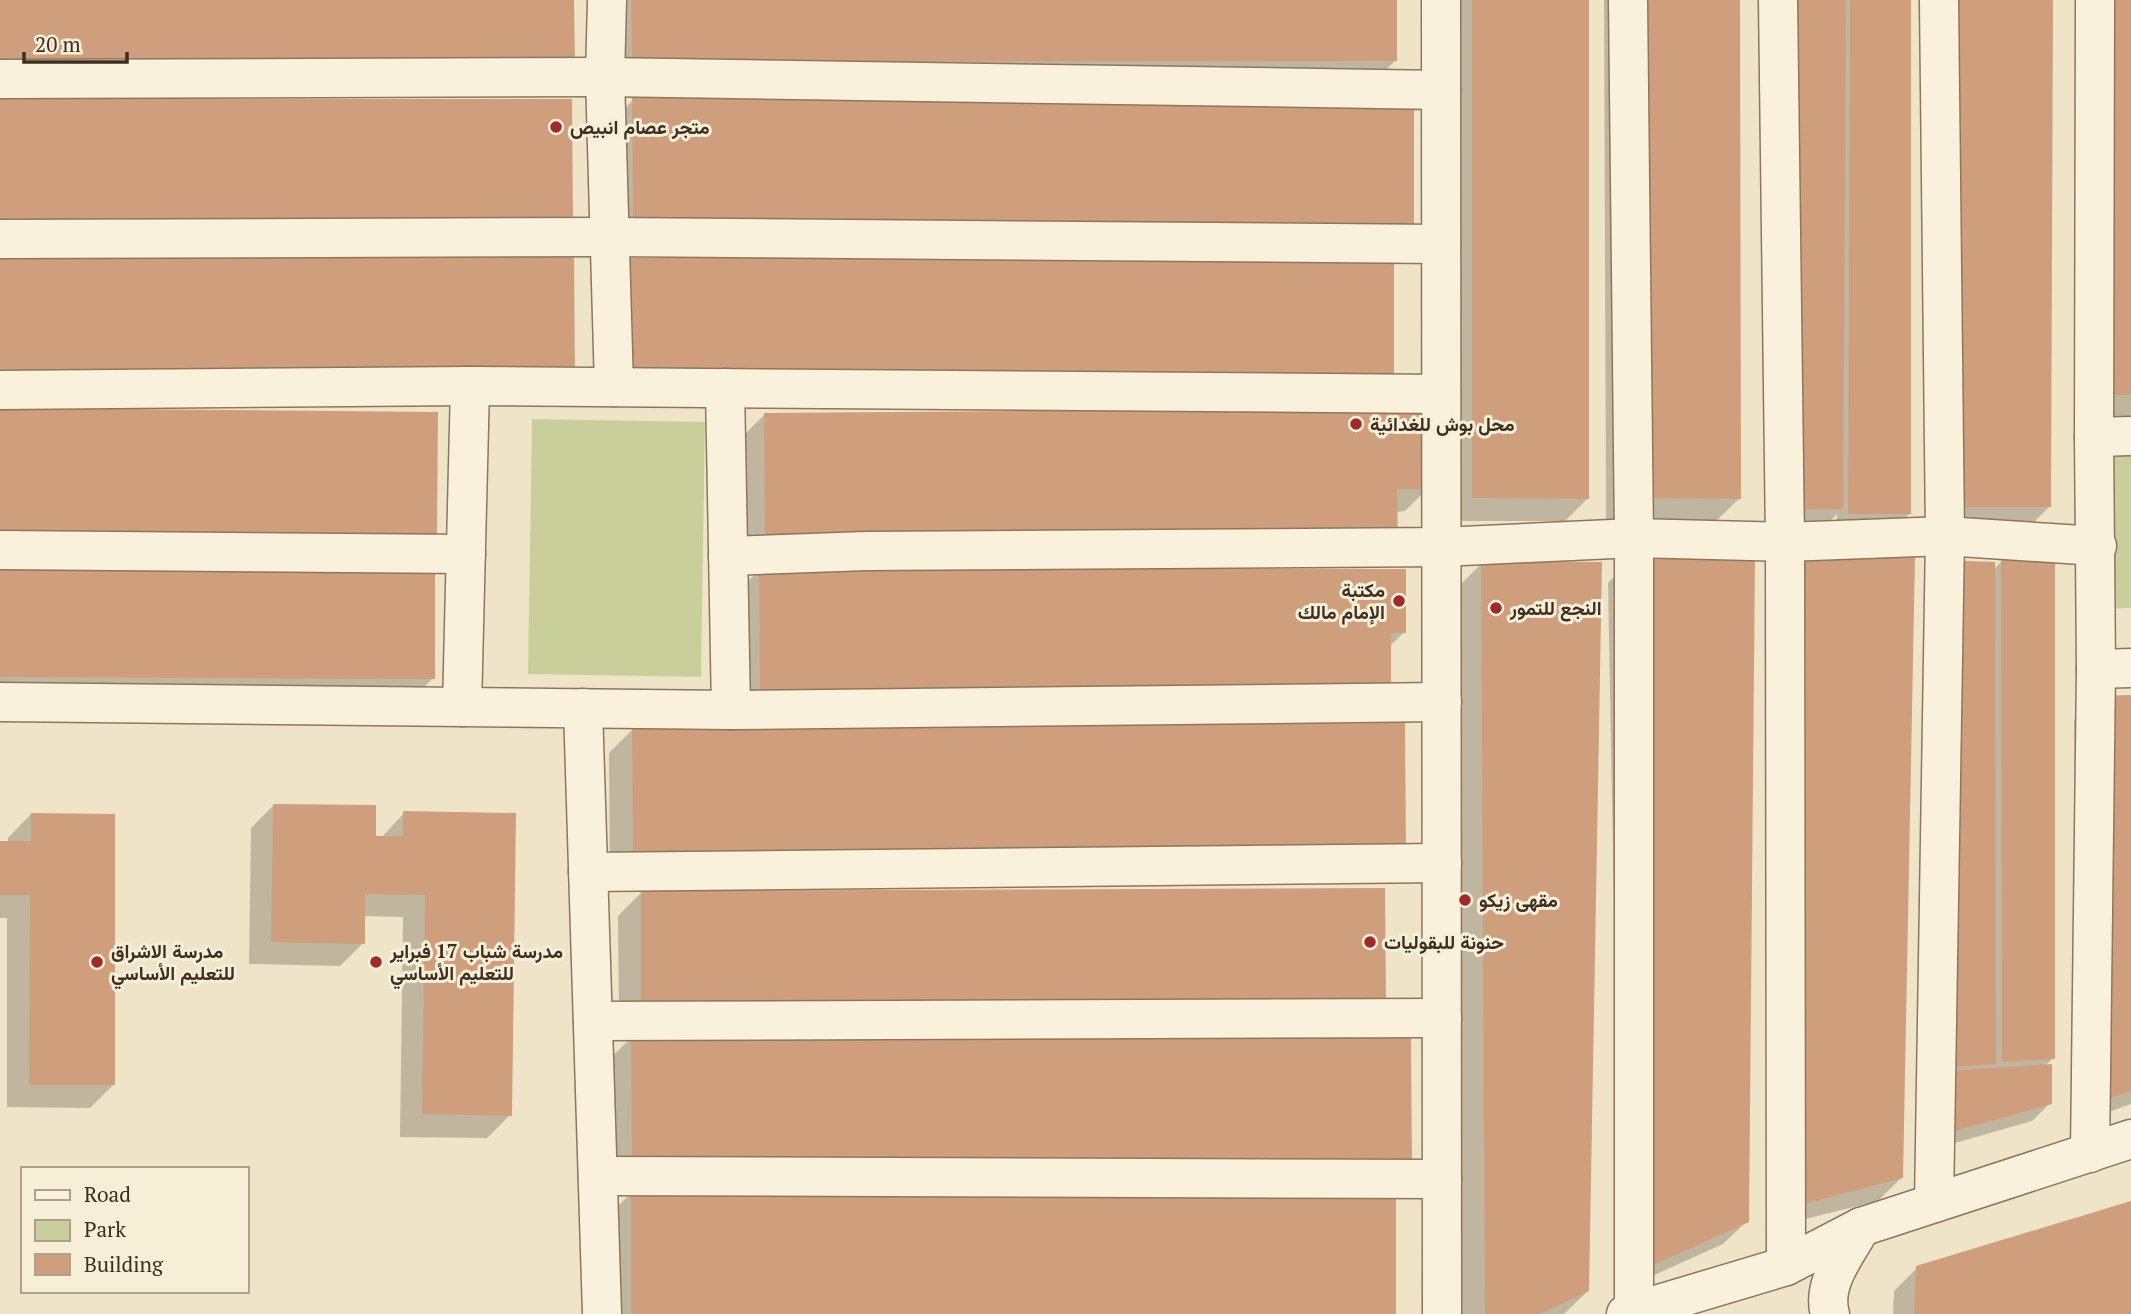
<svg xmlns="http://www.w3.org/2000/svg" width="2131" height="1314" font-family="'PT Serif',Vazirmatn,serif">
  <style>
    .green { fill: #c9cf9b }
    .shadow { fill: #0003 }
    .building { fill: #cf9f7d }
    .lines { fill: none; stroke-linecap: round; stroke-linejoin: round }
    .minor-casing { stroke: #8d765c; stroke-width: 41 }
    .minor { stroke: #faf1dc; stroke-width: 38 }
    .poi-dot { fill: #9e2a2b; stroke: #f7eed8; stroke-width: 2.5 }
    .labels { text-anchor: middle; stroke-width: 6; stroke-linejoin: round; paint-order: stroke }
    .poi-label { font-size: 19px; font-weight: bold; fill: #3d2e20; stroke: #f7eed8; text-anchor: start }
  </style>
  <rect width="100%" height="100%" fill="#f0e4c8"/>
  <g class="green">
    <path d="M 532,419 L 705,422 L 701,677 L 528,674 Z"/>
    <path d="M 2131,453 L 2131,608 L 2103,609 L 2098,454 Z"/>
  </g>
  <g class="shadow">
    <path d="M 609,0 L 1395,0 L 1395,61 L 1372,84 L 609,84 Z"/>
    <path d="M 1449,0 L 1587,0 L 1588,498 L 1565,521 L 1450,521 Z"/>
    <path d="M 1604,0 L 1738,0 L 1740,498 L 1716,521 L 1606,521 Z"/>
    <path d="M 1777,0 L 1909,0 L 1910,513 L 1898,525 L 1837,525 L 1837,514 L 1830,521 L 1777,521 Z"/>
    <path d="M 2051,0 L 2049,507 L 2026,530 L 1927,529 Z"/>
    <path d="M 2131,0 L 2131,417 L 2076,417 Z"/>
    <path d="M 633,100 L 1412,101 L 610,245 L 610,123 Z"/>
    <path d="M 631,259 L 1392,259 L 609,404 L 608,282 Z"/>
    <path d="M 764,415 L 1428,488 L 1405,511 L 997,566 L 1404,632 L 1389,647 L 737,711 L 737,592 L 761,568 L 743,568 L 741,438 Z"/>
    <path d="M 1631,560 L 1747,1221 L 1723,1244 L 1621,1290 L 1608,583 Z"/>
    <path d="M 2001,562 L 2053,1058 L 2045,1066 L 2050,1103 L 2032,1121 L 1927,1151 L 1993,570 Z"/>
    <path d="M 1482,563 L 1588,1291 L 1564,1314 L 1462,1314 L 1459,586 Z"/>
    <path d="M 0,569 L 433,678 L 410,701 L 0,699 Z"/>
    <path d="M 1768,586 L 1901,1178 L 1878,1201 L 1769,1228 Z"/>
    <path d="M 2097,697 L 2131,697 L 2131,1104 L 2082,1122 L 2074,720 Z"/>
    <path d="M 1403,725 L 610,881 L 609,753 L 633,729 Z"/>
    <path d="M 274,805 L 374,838 L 381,838 L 404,813 L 510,1115 L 487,1138 L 400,1137 L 403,917 L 363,916 L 363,943 L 340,966 L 249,964 L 251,828 Z"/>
    <path d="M 31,814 L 113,1085 L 90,1108 L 7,1107 L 7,918 L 0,918 L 0,843 L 8,843 L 8,838 Z"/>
    <path d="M 641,893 L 1384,998 L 1361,1021 L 619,1023 L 618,916 Z"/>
    <path d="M 632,1037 L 1410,1040 L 609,1187 L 608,1060 Z"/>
    <path d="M 632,1192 L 1394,1314 L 609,1314 L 609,1215 Z"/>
    <path d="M 2131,1203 L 2131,1314 L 1893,1314 L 1894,1291 L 1917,1268 Z"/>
  </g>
  <g class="building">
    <path d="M 0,0 L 574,0 L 575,60 L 0,60 Z"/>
    <path d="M 631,0 L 1397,0 L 1397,61 L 632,62 Z"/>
    <path d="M 1472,0 L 1589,0 L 1589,499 L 1472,498 Z"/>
    <path d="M 1627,0 L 1740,0 L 1741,499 L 1628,498 Z"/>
    <path d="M 1788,0 L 1846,0 L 1843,509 L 1788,510 Z"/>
    <path d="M 1850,0 L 1911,0 L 1911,514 L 1848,514 Z"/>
    <path d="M 1950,0 L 2053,0 L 2051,507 L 1949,507 Z"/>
    <path d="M 2100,0 L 2131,0 L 2131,395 L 2098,395 Z"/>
    <path d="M 632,98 L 1414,100 L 1414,225 L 633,223 Z"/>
    <path d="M 0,99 L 572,99 L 573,225 L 0,224 Z"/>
    <path d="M 574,253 L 575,372 L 0,373 L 0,254 Z"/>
    <path d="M 1394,257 L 1394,382 L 631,382 L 631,258 Z"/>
    <path d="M 0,408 L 438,412 L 437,535 L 0,531 Z"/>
    <path d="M 1428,408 L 1430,489 L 1397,489 L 1398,541 L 765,546 L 764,413 Z"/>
    <path d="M 1915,556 L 1903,1178 L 1792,1207 L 1790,561 Z"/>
    <path d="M 1630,558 L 1755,558 L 1749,1222 L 1644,1269 Z"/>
    <path d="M 1939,560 L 1995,562 L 1996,1064 L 1941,1068 Z"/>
    <path d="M 2001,560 L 2055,562 L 2055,1059 L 2002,1062 Z"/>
    <path d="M 1481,561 L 1602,562 L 1589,1291 L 1540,1314 L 1485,1314 Z"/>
    <path d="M 0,567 L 435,569 L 435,679 L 0,677 Z"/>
    <path d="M 759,568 L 1406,569 L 1406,633 L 1391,633 L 1391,690 L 760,689 Z"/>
    <path d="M 2131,695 L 2131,1091 L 2105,1100 L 2096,696 Z"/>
    <path d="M 1405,723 L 1406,854 L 633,859 L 632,728 Z"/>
    <path d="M 273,804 L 376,805 L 376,836 L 403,836 L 403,811 L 516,813 L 512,1116 L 422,1114 L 425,895 L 365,894 L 365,944 L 271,942 Z"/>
    <path d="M 31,813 L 115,814 L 115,1085 L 29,1085 L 30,895 L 0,895 L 0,841 L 31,841 Z"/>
    <path d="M 1385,888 L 1386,998 L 641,1001 L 641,891 Z"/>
    <path d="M 631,1035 L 1411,1038 L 1412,1168 L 632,1165 Z"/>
    <path d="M 2052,1064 L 2052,1104 L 1944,1134 L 1944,1071 Z"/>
    <path d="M 631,1190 L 1396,1194 L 1396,1314 L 631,1314 Z"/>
    <path d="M 2131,1201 L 2131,1314 L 1914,1314 L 1916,1266 Z"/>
  </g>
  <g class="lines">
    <defs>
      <g id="minor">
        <path d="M 607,0 L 605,77 L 614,387"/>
        <path d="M 1441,0 L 1442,1314"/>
        <path d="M 1628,0 L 1634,538 L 1634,1312"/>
        <path d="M 1778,0 L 1785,542 L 1786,1266"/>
        <path d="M 0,79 L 605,77 L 1441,90"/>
        <path d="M 0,239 L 610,237 L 1441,244"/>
        <path d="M 725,388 L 731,710"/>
        <path d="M 0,390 L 470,386 L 1441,394"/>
        <path d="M 2094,437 L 2131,436"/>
        <path d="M 0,550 L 466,554"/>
        <path d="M 728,556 L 867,551 L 1441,547 L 1634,538 L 1785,542 L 1945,536 L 2097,546"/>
        <path d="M 2096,669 L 2131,668"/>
        <path d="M 0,702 L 731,710 L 1442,702"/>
        <path d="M 462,707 L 470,386"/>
        <path d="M 583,708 L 602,1314"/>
        <path d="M 588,872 L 1442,863"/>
        <path d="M 593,1021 L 1442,1018"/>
        <path d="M 2090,1153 L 2096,669 L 2094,437 L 2095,0"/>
        <path d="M 598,1176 L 1442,1179"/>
        <path d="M 1934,1203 L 1945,536 L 1939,0"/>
        <path d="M 1626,1314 L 1786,1266 L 1861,1227 L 2131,1139"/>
        <path d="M 1830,1314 C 1821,1283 1847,1253 1861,1227"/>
      </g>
    </defs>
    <use href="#minor" class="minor-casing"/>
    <use href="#minor" class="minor"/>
  </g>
  <g class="poi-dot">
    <circle cx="556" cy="127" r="7"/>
    <circle cx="1356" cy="424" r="7"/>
    <circle cx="1399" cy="601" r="7"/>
    <circle cx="1496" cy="608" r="7"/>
    <circle cx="1465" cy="900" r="7"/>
    <circle cx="1370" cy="942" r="7"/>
    <circle cx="97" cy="962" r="7"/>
    <circle cx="376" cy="962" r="7"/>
  </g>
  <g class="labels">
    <g class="poi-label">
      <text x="570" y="134">متجر عصام انبيص</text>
      <text x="1370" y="431">محل بوش للغدائية</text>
      <text x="1385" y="597" text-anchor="end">مكتبة<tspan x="1385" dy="22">الإمام مالك</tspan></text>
      <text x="1510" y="615">النجع للتمور</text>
      <text x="1479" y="907">مقهى زيكو</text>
      <text x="1384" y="949">حنونة للبقوليات</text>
      <text x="111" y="958">مدرسة الاشراق<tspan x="111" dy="22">للتعليم الأساسي</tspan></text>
      <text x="390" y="958">مدرسة شباب 17 فبراير<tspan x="390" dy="22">للتعليم الأساسي</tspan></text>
    </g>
  </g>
  <rect x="21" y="1167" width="228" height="126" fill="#f7eed8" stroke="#ada18e" stroke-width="2"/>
  <rect x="35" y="1190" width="35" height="10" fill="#faf1dc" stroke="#ada18e" stroke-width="2"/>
  <text x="84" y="1202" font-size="21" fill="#3d2e20">Road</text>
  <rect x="35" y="1220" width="35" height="21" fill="#c9cf9b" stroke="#ada18e" stroke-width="2"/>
  <text x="84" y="1237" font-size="21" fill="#3d2e20">Park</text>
  <rect x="35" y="1254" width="35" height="21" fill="#cf9f7d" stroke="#ada18e" stroke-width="2"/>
  <text x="84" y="1272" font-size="21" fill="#3d2e20">Building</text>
  <path d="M24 52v10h103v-10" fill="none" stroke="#3d2e20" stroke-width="3.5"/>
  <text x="35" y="52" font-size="21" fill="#3d2e20" stroke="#f7eed8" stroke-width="5" paint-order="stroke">20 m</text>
</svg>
